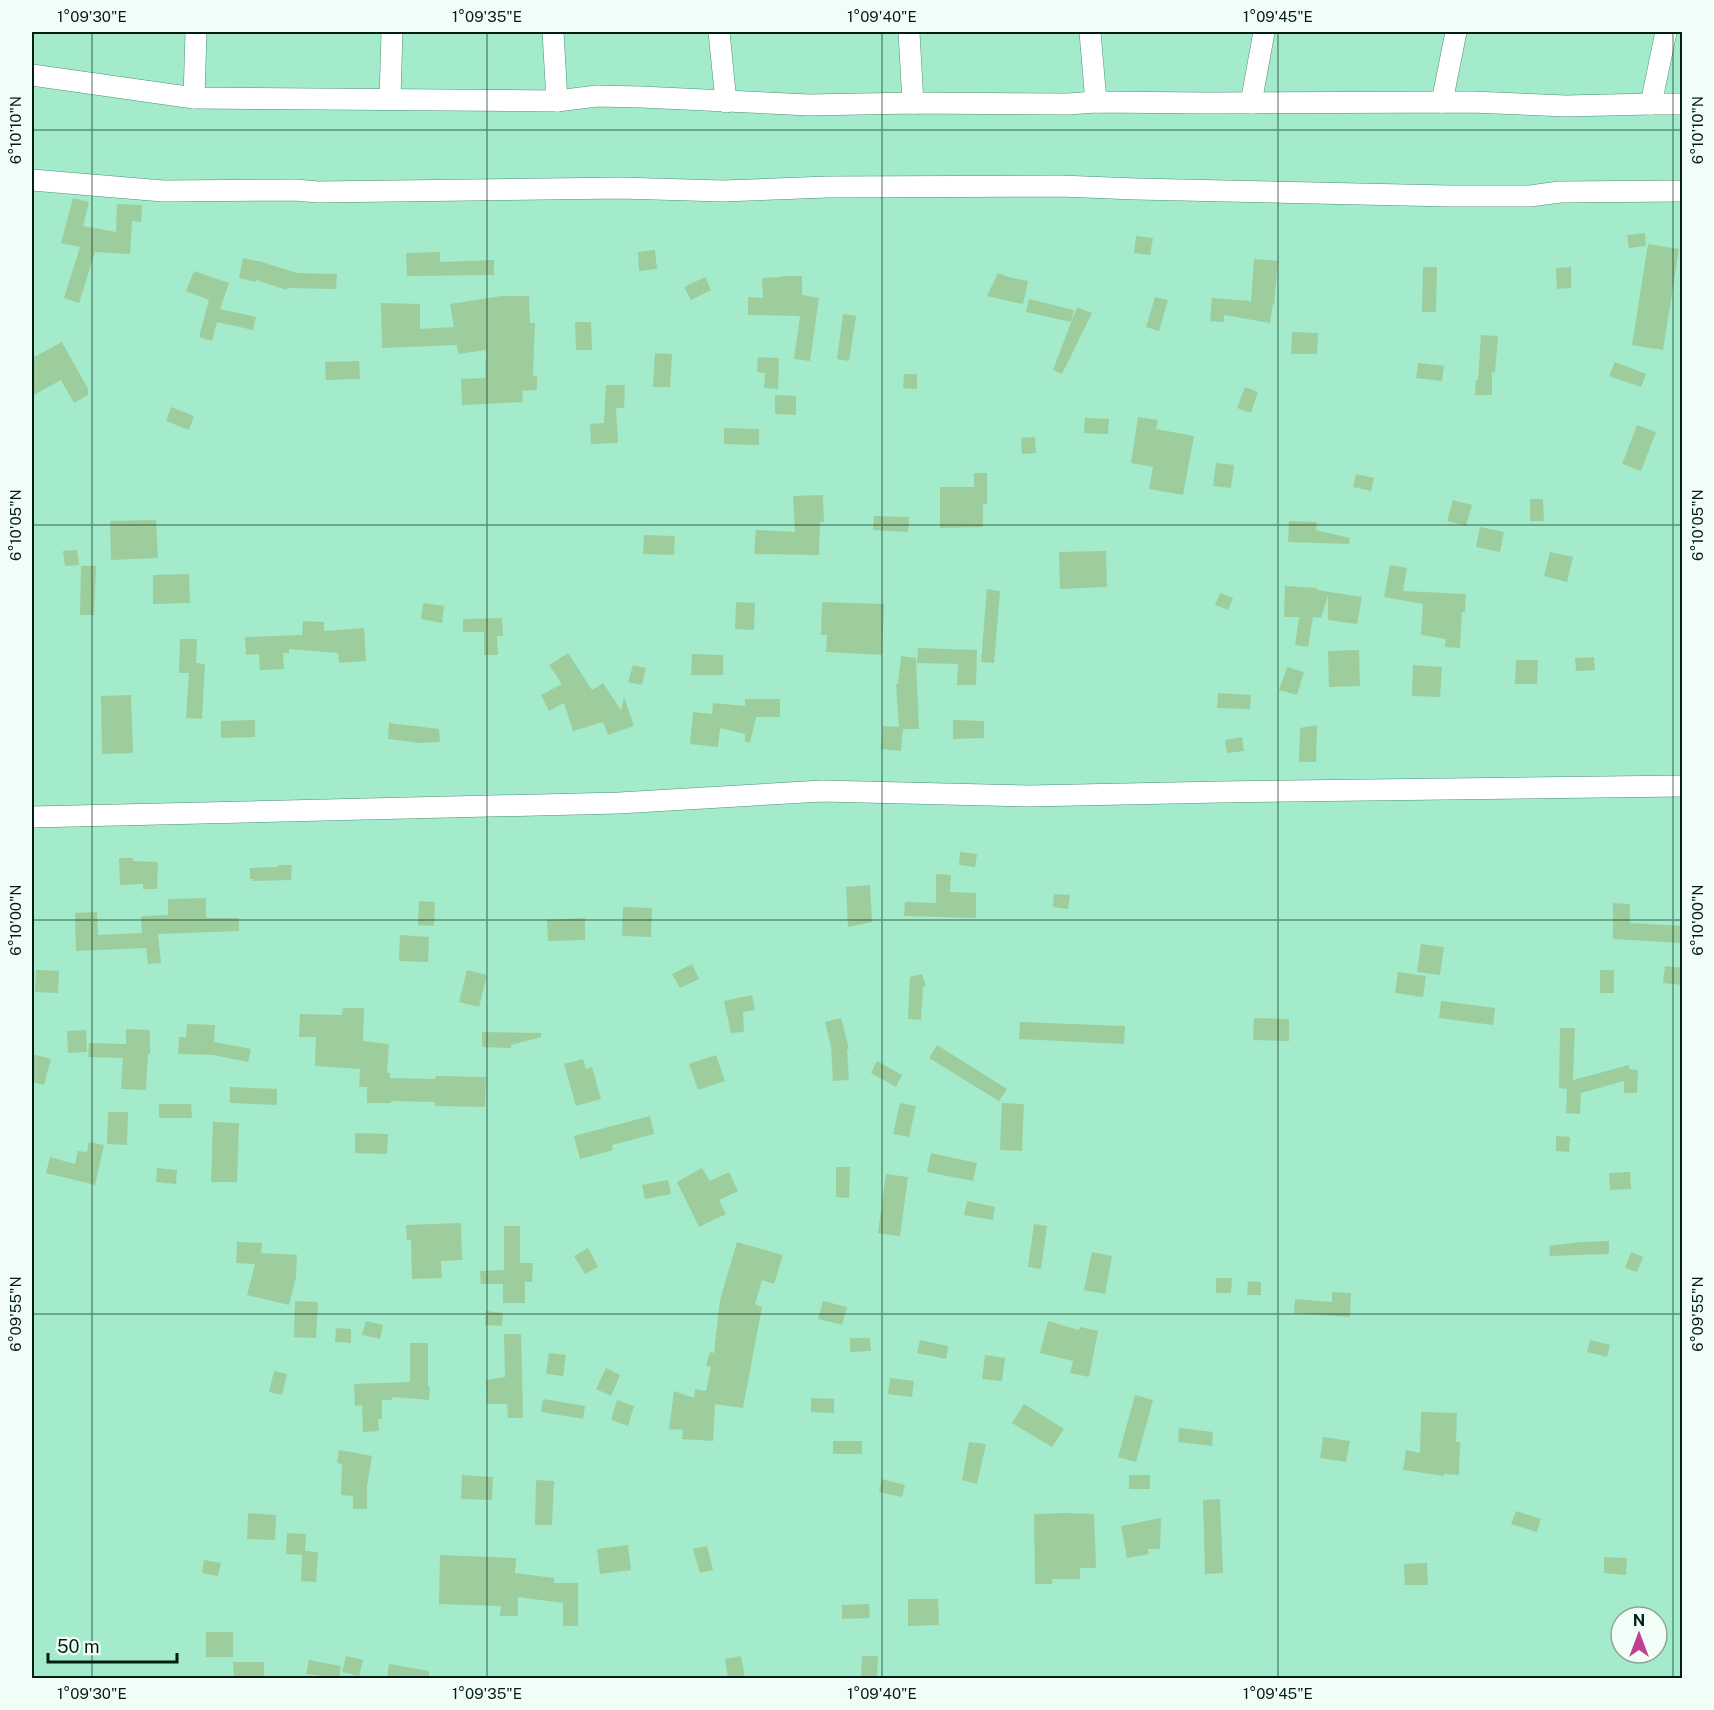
<svg xmlns="http://www.w3.org/2000/svg" width="1714" height="1710" font-family="'Public Sans',sans-serif">
  <style>
    .building { fill: #9dcd9d }
    .lines { fill: none; stroke-linecap: round; stroke-linejoin: round }
    .minor-casing { stroke: #4d9275; stroke-width: 22 }
    .minor { stroke: #fff; stroke-width: 21 }
    .ticks { fill: none; stroke: #021e13; stroke-width: 1.5; stroke-opacity: 0.45 }
    .neatline { fill: none; stroke: #021e13; stroke-width: 2 }
    .ticks-label { font-size: 15px; text-anchor: middle; fill: #021e13 }
  </style>
  <rect width="100%" height="100%" fill="#a4ebcb"/>
  <g class="building">
    <path d="M 73,198 L 89,202 L 83,226 L 116,232 L 117,204 L 142,205 L 141,222 L 132,221 L 130,254 L 95,252 L 79,303 L 64,298 L 80,247 L 61,243 Z"/>
    <path d="M 1645,233 L 1646,246 L 1629,248 L 1627,235 Z"/>
    <path d="M 1136,236 L 1153,238 L 1150,255 L 1134,253 Z"/>
    <path d="M 1648,244 L 1679,249 L 1663,350 L 1632,345 Z"/>
    <path d="M 655,250 L 657,269 L 639,271 L 638,252 Z"/>
    <path d="M 440,252 L 440,262 L 494,260 L 494,275 L 407,276 L 406,253 Z"/>
    <path d="M 243,258 L 262,262 L 297,273 L 337,274 L 336,289 L 287,288 L 287,290 L 256,280 L 256,282 L 239,278 Z"/>
    <path d="M 1254,259 L 1278,261 L 1274,304 L 1273,304 L 1270,323 L 1224,315 L 1224,322 L 1210,321 L 1212,298 L 1251,301 Z"/>
    <path d="M 1423,267 L 1437,267 L 1436,312 L 1422,312 Z"/>
    <path d="M 1571,267 L 1571,288 L 1557,289 L 1556,268 Z"/>
    <path d="M 194,271 L 229,283 L 220,309 L 256,317 L 253,330 L 217,322 L 212,341 L 199,337 L 209,300 L 186,291 Z"/>
    <path d="M 998,273 L 1009,277 L 1028,281 L 1023,304 L 987,296 Z"/>
    <path d="M 781,276 L 802,276 L 802,295 L 819,298 L 810,361 L 794,359 L 800,316 L 748,315 L 748,297 L 763,298 L 762,278 L 782,277 Z"/>
    <path d="M 705,277 L 711,290 L 691,300 L 684,287 Z"/>
    <path d="M 501,296 L 529,296 L 530,323 L 535,323 L 533,376 L 537,376 L 537,390 L 522,391 L 523,402 L 462,405 L 461,379 L 485,378 L 486,350 L 458,354 L 457,345 L 382,348 L 381,303 L 420,304 L 420,329 L 454,327 L 450,304 Z"/>
    <path d="M 1155,297 L 1168,300 L 1159,331 L 1146,327 Z"/>
    <path d="M 1029,299 L 1074,310 L 1071,322 L 1026,312 Z"/>
    <path d="M 1077,307 L 1092,313 L 1062,374 L 1053,370 Z"/>
    <path d="M 843,314 L 856,316 L 849,361 L 837,359 Z"/>
    <path d="M 575,322 L 591,322 L 592,350 L 576,350 Z"/>
    <path d="M 1292,332 L 1318,333 L 1317,354 L 1291,354 Z"/>
    <path d="M 1481,335 L 1498,336 L 1495,373 L 1492,372 L 1492,395 L 1475,395 L 1476,380 L 1478,380 Z"/>
    <path d="M 62,342 L 88,389 L 88,395 L 74,403 L 61,380 L 32,396 L 32,358 Z"/>
    <path d="M 655,353 L 672,354 L 670,387 L 653,387 Z"/>
    <path d="M 758,357 L 779,358 L 778,389 L 764,388 L 765,373 L 757,372 Z"/>
    <path d="M 359,361 L 360,379 L 326,380 L 325,362 Z"/>
    <path d="M 1615,362 L 1646,374 L 1641,387 L 1609,376 Z"/>
    <path d="M 1418,363 L 1444,366 L 1442,381 L 1416,378 Z"/>
    <path d="M 904,374 L 917,374 L 917,389 L 903,388 Z"/>
    <path d="M 606,385 L 625,385 L 624,408 L 616,408 L 618,443 L 591,444 L 590,424 L 604,423 Z"/>
    <path d="M 1245,387 L 1258,392 L 1251,413 L 1237,408 Z"/>
    <path d="M 775,395 L 796,396 L 796,415 L 775,414 Z"/>
    <path d="M 171,407 L 194,416 L 189,430 L 166,421 Z"/>
    <path d="M 1138,417 L 1158,420 L 1156,429 L 1194,436 L 1183,495 L 1149,489 L 1153,467 L 1131,463 Z"/>
    <path d="M 1085,418 L 1109,419 L 1108,434 L 1084,433 Z"/>
    <path d="M 1637,425 L 1656,432 L 1641,471 L 1622,464 Z"/>
    <path d="M 724,428 L 759,429 L 759,445 L 724,444 Z"/>
    <path d="M 1035,437 L 1036,453 L 1022,454 L 1021,438 Z"/>
    <path d="M 1216,463 L 1234,465 L 1231,488 L 1213,486 Z"/>
    <path d="M 974,473 L 987,473 L 987,504 L 983,504 L 983,527 L 940,528 L 940,487 L 974,487 Z"/>
    <path d="M 1356,474 L 1374,478 L 1371,491 L 1353,487 Z"/>
    <path d="M 823,495 L 824,522 L 820,522 L 819,555 L 754,554 L 756,530 L 795,532 L 793,496 Z"/>
    <path d="M 1530,499 L 1543,499 L 1544,521 L 1530,521 Z"/>
    <path d="M 1453,500 L 1472,505 L 1466,526 L 1447,521 Z"/>
    <path d="M 874,516 L 909,517 L 908,532 L 873,530 Z"/>
    <path d="M 156,520 L 158,558 L 111,560 L 110,521 Z"/>
    <path d="M 1289,521 L 1317,522 L 1316,530 L 1350,538 L 1349,544 L 1288,542 Z"/>
    <path d="M 1480,527 L 1504,532 L 1500,552 L 1476,547 Z"/>
    <path d="M 644,535 L 675,536 L 674,555 L 643,554 Z"/>
    <path d="M 77,550 L 79,565 L 65,566 L 63,551 Z"/>
    <path d="M 1106,551 L 1107,587 L 1060,589 L 1059,552 Z"/>
    <path d="M 1550,552 L 1573,557 L 1567,582 L 1544,576 Z"/>
    <path d="M 1390,565 L 1407,568 L 1403,591 L 1466,594 L 1465,612 L 1462,612 L 1460,648 L 1445,647 L 1446,639 L 1421,635 L 1423,604 L 1384,597 Z"/>
    <path d="M 81,566 L 96,566 L 94,615 L 80,615 Z"/>
    <path d="M 189,574 L 190,603 L 153,604 L 153,575 Z"/>
    <path d="M 1285,586 L 1317,588 L 1317,590 L 1362,597 L 1357,624 L 1328,620 L 1328,596 L 1321,618 L 1313,617 L 1308,647 L 1295,645 L 1299,617 L 1284,617 Z"/>
    <path d="M 987,589 L 1000,591 L 994,663 L 981,662 Z"/>
    <path d="M 1220,593 L 1233,598 L 1228,610 L 1215,605 Z"/>
    <path d="M 736,602 L 755,603 L 754,630 L 735,629 Z"/>
    <path d="M 822,602 L 884,604 L 882,655 L 826,652 L 827,635 L 821,635 Z"/>
    <path d="M 423,603 L 444,606 L 442,623 L 421,619 Z"/>
    <path d="M 502,618 L 503,636 L 497,636 L 498,655 L 484,655 L 484,632 L 463,632 L 463,619 Z"/>
    <path d="M 303,621 L 324,622 L 324,631 L 364,628 L 366,661 L 339,663 L 338,653 L 289,649 L 289,653 L 283,653 L 284,669 L 260,670 L 259,654 L 246,655 L 245,637 L 302,635 Z"/>
    <path d="M 180,639 L 197,639 L 196,663 L 205,664 L 202,719 L 186,718 L 189,673 L 179,673 Z"/>
    <path d="M 918,648 L 977,650 L 976,685 L 957,685 L 958,664 L 917,663 Z"/>
    <path d="M 1359,650 L 1360,686 L 1329,687 L 1328,651 Z"/>
    <path d="M 568,653 L 592,690 L 603,683 L 621,710 L 624,697 L 634,726 L 608,735 L 603,722 L 573,731 L 564,703 L 549,711 L 541,695 L 562,684 L 549,665 Z"/>
    <path d="M 692,654 L 723,655 L 723,675 L 691,675 Z"/>
    <path d="M 901,656 L 916,658 L 919,729 L 903,729 L 901,751 L 881,749 L 883,726 L 899,727 L 896,684 L 898,684 Z"/>
    <path d="M 1594,657 L 1595,670 L 1576,671 L 1575,658 Z"/>
    <path d="M 1516,660 L 1538,660 L 1537,684 L 1515,684 Z"/>
    <path d="M 633,665 L 646,668 L 642,685 L 628,682 Z"/>
    <path d="M 1413,665 L 1442,667 L 1440,697 L 1412,696 Z"/>
    <path d="M 1287,667 L 1304,672 L 1297,695 L 1279,690 Z"/>
    <path d="M 1218,693 L 1251,695 L 1250,709 L 1217,708 Z"/>
    <path d="M 131,695 L 133,753 L 102,754 L 101,696 Z"/>
    <path d="M 745,699 L 780,699 L 780,717 L 756,717 L 750,743 L 745,742 L 745,734 L 720,728 L 718,747 L 690,744 L 693,712 L 712,714 L 713,703 L 745,706 Z"/>
    <path d="M 255,720 L 255,737 L 221,738 L 221,721 Z"/>
    <path d="M 953,720 L 984,721 L 984,738 L 953,739 Z"/>
    <path d="M 389,723 L 439,729 L 440,742 L 421,743 L 388,739 Z"/>
    <path d="M 1317,725 L 1316,762 L 1299,762 L 1300,728 Z"/>
    <path d="M 1242,737 L 1244,751 L 1227,753 L 1225,740 Z"/>
    <path d="M 960,852 L 977,854 L 975,867 L 959,865 Z"/>
    <path d="M 119,858 L 133,858 L 133,861 L 158,862 L 157,889 L 143,889 L 143,884 L 120,885 Z"/>
    <path d="M 278,865 L 292,865 L 291,880 L 253,881 L 253,879 L 250,879 L 250,868 L 278,867 Z"/>
    <path d="M 936,874 L 951,875 L 950,892 L 976,893 L 976,918 L 904,916 L 905,902 L 936,903 Z"/>
    <path d="M 870,885 L 872,922 L 848,927 L 846,887 Z"/>
    <path d="M 1054,894 L 1070,895 L 1068,909 L 1053,907 Z"/>
    <path d="M 206,898 L 206,918 L 239,918 L 239,931 L 158,934 L 161,963 L 148,964 L 146,948 L 76,951 L 75,913 L 97,912 L 98,935 L 142,933 L 141,916 L 168,915 L 168,899 Z"/>
    <path d="M 419,901 L 435,902 L 434,926 L 418,925 Z"/>
    <path d="M 1613,903 L 1630,904 L 1630,923 L 1683,926 L 1683,943 L 1613,939 Z"/>
    <path d="M 623,907 L 652,908 L 651,937 L 622,936 Z"/>
    <path d="M 585,918 L 585,940 L 548,941 L 547,920 Z"/>
    <path d="M 400,935 L 429,937 L 428,962 L 399,961 Z"/>
    <path d="M 1421,944 L 1444,947 L 1440,975 L 1417,972 Z"/>
    <path d="M 692,964 L 699,979 L 680,988 L 672,974 Z"/>
    <path d="M 1665,966 L 1683,968 L 1683,985 L 1663,983 Z"/>
    <path d="M 36,970 L 59,971 L 58,993 L 35,992 Z"/>
    <path d="M 467,970 L 487,975 L 479,1007 L 459,1002 Z"/>
    <rect x="1600" y="970" width="14" height="23"/>
    <path d="M 1398,972 L 1426,976 L 1423,997 L 1395,993 Z"/>
    <path d="M 922,974 L 926,986 L 923,987 L 921,1020 L 908,1019 L 910,977 Z"/>
    <path d="M 752,995 L 755,1010 L 743,1012 L 744,1032 L 731,1033 L 724,1001 Z"/>
    <path d="M 1441,1001 L 1495,1008 L 1493,1025 L 1439,1018 Z"/>
    <path d="M 343,1008 L 364,1008 L 363,1041 L 389,1044 L 387,1073 L 390,1073 L 390,1078 L 435,1079 L 436,1076 L 486,1077 L 485,1107 L 435,1106 L 435,1102 L 391,1101 L 391,1103 L 367,1103 L 367,1087 L 359,1087 L 360,1069 L 315,1066 L 316,1037 L 299,1037 L 300,1014 L 342,1015 Z"/>
    <path d="M 841,1018 L 849,1049 L 847,1050 L 849,1080 L 833,1081 L 831,1046 L 825,1022 Z"/>
    <path d="M 1254,1018 L 1289,1019 L 1289,1041 L 1253,1040 Z"/>
    <path d="M 1020,1022 L 1125,1026 L 1124,1044 L 1019,1039 Z"/>
    <path d="M 187,1024 L 215,1025 L 214,1042 L 251,1049 L 248,1062 L 213,1055 L 178,1054 L 179,1037 L 186,1037 Z"/>
    <path d="M 1560,1028 L 1575,1028 L 1573,1080 L 1629,1065 L 1629,1069 L 1638,1070 L 1637,1093 L 1624,1093 L 1624,1081 L 1581,1093 L 1580,1114 L 1566,1113 L 1567,1089 L 1559,1088 Z"/>
    <path d="M 126,1029 L 150,1030 L 150,1054 L 148,1054 L 146,1090 L 121,1089 L 123,1058 L 88,1057 L 89,1043 L 126,1044 Z"/>
    <path d="M 86,1030 L 87,1052 L 68,1053 L 67,1031 Z"/>
    <path d="M 482,1032 L 541,1033 L 541,1037 L 511,1045 L 511,1048 L 482,1047 Z"/>
    <path d="M 937,1045 L 1007,1089 L 999,1101 L 929,1058 Z"/>
    <path d="M 32,1054 L 51,1059 L 44,1085 L 32,1082 Z"/>
    <path d="M 716,1055 L 725,1081 L 698,1090 L 689,1064 Z"/>
    <path d="M 583,1059 L 586,1069 L 592,1067 L 601,1099 L 576,1106 L 564,1064 Z"/>
    <path d="M 877,1061 L 902,1075 L 896,1087 L 871,1073 Z"/>
    <path d="M 230,1087 L 277,1089 L 277,1105 L 230,1103 Z"/>
    <path d="M 900,1103 L 916,1106 L 909,1137 L 893,1134 Z"/>
    <path d="M 1002,1103 L 1024,1104 L 1022,1151 L 1000,1150 Z"/>
    <path d="M 159,1104 L 191,1104 L 192,1118 L 159,1118 Z"/>
    <path d="M 108,1112 L 128,1112 L 127,1145 L 107,1144 Z"/>
    <path d="M 650,1116 L 654,1134 L 612,1145 L 613,1150 L 580,1159 L 574,1136 Z"/>
    <path d="M 213,1122 L 239,1123 L 237,1182 L 211,1182 Z"/>
    <path d="M 355,1133 L 388,1134 L 387,1154 L 355,1153 Z"/>
    <path d="M 1556,1136 L 1570,1137 L 1569,1152 L 1556,1151 Z"/>
    <path d="M 89,1142 L 104,1145 L 95,1185 L 46,1173 L 50,1157 L 75,1164 L 78,1151 L 87,1152 Z"/>
    <path d="M 931,1153 L 977,1163 L 973,1181 L 927,1172 Z"/>
    <path d="M 836,1167 L 850,1167 L 849,1198 L 836,1197 Z"/>
    <path d="M 157,1168 L 177,1170 L 176,1184 L 156,1182 Z"/>
    <path d="M 702,1168 L 710,1181 L 729,1172 L 738,1191 L 719,1200 L 726,1214 L 699,1227 L 677,1182 Z"/>
    <path d="M 1630,1172 L 1631,1189 L 1610,1190 L 1609,1173 Z"/>
    <path d="M 886,1174 L 908,1177 L 900,1236 L 878,1233 Z"/>
    <path d="M 668,1180 L 671,1194 L 645,1199 L 642,1185 Z"/>
    <path d="M 967,1201 L 995,1207 L 993,1220 L 964,1215 Z"/>
    <path d="M 461,1223 L 462,1260 L 441,1261 L 442,1278 L 412,1279 L 411,1240 L 407,1240 L 406,1225 Z"/>
    <path d="M 1034,1224 L 1047,1226 L 1041,1269 L 1028,1267 Z"/>
    <path d="M 504,1226 L 520,1226 L 520,1263 L 533,1263 L 532,1282 L 525,1282 L 525,1303 L 503,1303 L 503,1284 L 481,1284 L 480,1271 L 504,1270 Z"/>
    <path d="M 1609,1241 L 1609,1254 L 1550,1256 L 1549,1246 L 1580,1242 Z"/>
    <path d="M 237,1242 L 262,1243 L 261,1253 L 297,1255 L 296,1277 L 289,1305 L 247,1295 L 255,1264 L 236,1263 Z"/>
    <path d="M 737,1242 L 783,1255 L 774,1284 L 762,1280 L 755,1304 L 762,1307 L 743,1408 L 715,1404 L 713,1441 L 682,1439 L 683,1430 L 669,1429 L 674,1391 L 694,1398 L 695,1389 L 706,1391 L 711,1367 L 706,1365 L 710,1352 L 714,1353 L 720,1300 Z"/>
    <path d="M 588,1248 L 598,1267 L 585,1274 L 574,1256 Z"/>
    <path d="M 1092,1252 L 1112,1256 L 1105,1294 L 1084,1290 Z"/>
    <path d="M 1631,1252 L 1643,1257 L 1637,1272 L 1625,1268 Z"/>
    <path d="M 1216,1278 L 1232,1278 L 1231,1293 L 1216,1293 Z"/>
    <path d="M 1248,1281 L 1261,1282 L 1261,1295 L 1247,1295 Z"/>
    <path d="M 1332,1292 L 1351,1293 L 1350,1317 L 1294,1313 L 1295,1299 L 1332,1302 Z"/>
    <path d="M 295,1301 L 318,1302 L 316,1338 L 294,1337 Z"/>
    <path d="M 823,1301 L 847,1307 L 842,1325 L 818,1319 Z"/>
    <path d="M 486,1311 L 503,1313 L 502,1326 L 485,1325 Z"/>
    <path d="M 366,1321 L 383,1325 L 380,1339 L 362,1335 Z"/>
    <path d="M 1048,1321 L 1079,1330 L 1080,1327 L 1098,1331 L 1089,1377 L 1070,1373 L 1073,1361 L 1040,1353 Z"/>
    <path d="M 336,1328 L 351,1329 L 351,1343 L 335,1342 Z"/>
    <path d="M 504,1334 L 521,1334 L 523,1418 L 508,1418 L 507,1404 L 487,1404 L 486,1380 L 505,1377 Z"/>
    <path d="M 850,1338 L 870,1338 L 871,1351 L 850,1352 Z"/>
    <path d="M 920,1340 L 948,1346 L 946,1359 L 917,1353 Z"/>
    <path d="M 1590,1340 L 1610,1345 L 1607,1357 L 1587,1352 Z"/>
    <path d="M 410,1343 L 428,1343 L 428,1387 L 430,1387 L 429,1400 L 392,1397 L 392,1400 L 382,1400 L 382,1419 L 378,1419 L 379,1431 L 363,1432 L 362,1405 L 355,1406 L 354,1384 L 410,1382 Z"/>
    <path d="M 549,1353 L 566,1355 L 563,1376 L 546,1374 Z"/>
    <path d="M 985,1355 L 1005,1358 L 1002,1381 L 982,1379 Z"/>
    <path d="M 606,1368 L 620,1375 L 611,1396 L 596,1389 Z"/>
    <path d="M 274,1371 L 287,1374 L 282,1395 L 269,1392 Z"/>
    <path d="M 890,1378 L 914,1381 L 912,1397 L 888,1394 Z"/>
    <path d="M 1135,1395 L 1153,1400 L 1136,1462 L 1118,1457 Z"/>
    <path d="M 811,1398 L 834,1399 L 834,1413 L 811,1412 Z"/>
    <path d="M 543,1399 L 585,1406 L 583,1419 L 541,1412 Z"/>
    <path d="M 617,1400 L 634,1406 L 628,1426 L 611,1420 Z"/>
    <path d="M 1024,1404 L 1064,1429 L 1052,1447 L 1012,1423 Z"/>
    <path d="M 1421,1412 L 1457,1413 L 1456,1442 L 1460,1442 L 1459,1475 L 1444,1474 L 1444,1476 L 1403,1470 L 1406,1450 L 1420,1453 Z"/>
    <path d="M 1179,1428 L 1213,1432 L 1212,1446 L 1178,1442 Z"/>
    <path d="M 1323,1437 L 1350,1441 L 1346,1462 L 1320,1458 Z"/>
    <rect x="833" y="1441" width="29" height="13"/>
    <path d="M 969,1442 L 986,1444 L 977,1484 L 962,1480 Z"/>
    <path d="M 339,1450 L 372,1456 L 367,1486 L 367,1509 L 353,1509 L 353,1496 L 341,1495 L 342,1464 L 337,1463 Z"/>
    <path d="M 462,1475 L 493,1477 L 492,1500 L 461,1499 Z"/>
    <rect x="1129" y="1475" width="21" height="14"/>
    <path d="M 882,1479 L 905,1485 L 902,1497 L 879,1492 Z"/>
    <path d="M 536,1480 L 554,1481 L 552,1525 L 535,1525 Z"/>
    <path d="M 1220,1499 L 1223,1573 L 1205,1574 L 1203,1500 Z"/>
    <path d="M 1516,1511 L 1541,1519 L 1537,1532 L 1511,1524 Z"/>
    <path d="M 248,1513 L 276,1515 L 275,1540 L 247,1539 Z"/>
    <path d="M 1066,1513 L 1094,1514 L 1096,1568 L 1080,1568 L 1080,1579 L 1052,1579 L 1052,1584 L 1035,1584 L 1034,1514 Z"/>
    <path d="M 1161,1518 L 1160,1549 L 1148,1549 L 1149,1554 L 1127,1558 L 1121,1526 Z"/>
    <path d="M 287,1533 L 306,1534 L 305,1551 L 318,1552 L 316,1582 L 301,1581 L 302,1555 L 286,1554 Z"/>
    <path d="M 628,1545 L 631,1570 L 600,1574 L 597,1549 Z"/>
    <path d="M 707,1546 L 713,1570 L 700,1573 L 693,1549 Z"/>
    <path d="M 440,1555 L 516,1558 L 515,1573 L 554,1578 L 554,1583 L 578,1583 L 578,1626 L 563,1626 L 563,1603 L 518,1597 L 518,1616 L 500,1616 L 501,1606 L 439,1604 Z"/>
    <path d="M 1604,1557 L 1627,1558 L 1626,1575 L 1604,1573 Z"/>
    <path d="M 204,1560 L 221,1563 L 218,1576 L 202,1573 Z"/>
    <path d="M 1427,1563 L 1428,1585 L 1405,1585 L 1404,1564 Z"/>
    <path d="M 908,1599 L 938,1599 L 939,1625 L 908,1626 Z"/>
    <path d="M 869,1604 L 870,1618 L 842,1619 L 842,1605 Z"/>
    <rect x="206" y="1632" width="27" height="25"/>
    <path d="M 346,1656 L 363,1660 L 359,1676 L 342,1672 Z"/>
    <path d="M 741,1656 L 745,1678 L 728,1678 L 725,1659 Z"/>
    <path d="M 862,1656 L 878,1656 L 877,1678 L 861,1678 Z"/>
    <path d="M 309,1660 L 341,1666 L 339,1678 L 306,1674 Z"/>
    <path d="M 233,1662 L 264,1662 L 264,1676 L 234,1676 Z"/>
    <path d="M 389,1664 L 429,1671 L 429,1678 L 387,1678 Z"/>
  </g>
  <g class="lines">
    <defs>
      <g id="minor">
        <path d="M 553,32 L 557,101"/>
        <path d="M 719,32 L 726,102"/>
        <path d="M 909,32 L 913,103"/>
        <path d="M 1090,32 L 1096,102"/>
        <path d="M 32,75 L 194,98 L 557,101 L 597,96 L 641,97 L 809,105 L 913,103 L 1068,104 L 1096,102 L 1206,103 L 1472,102 L 1566,106 L 1651,104 L 1682,104"/>
        <path d="M 194,98 L 196,32"/>
        <path d="M 390,99 L 392,32"/>
        <path d="M 1442,102 L 1456,32"/>
        <path d="M 1251,103 L 1264,32"/>
        <path d="M 1651,104 L 1666,32"/>
        <path d="M 32,180 L 163,191 L 295,190 L 318,192 L 620,188 L 723,191 L 827,187 L 1060,186 L 1136,189 L 1449,196 L 1530,196 L 1560,192 L 1682,191"/>
        <path d="M 32,817 L 619,803 L 822,791 L 1030,796 L 1220,792 L 1682,786"/>
      </g>
    </defs>
    <use href="#minor" class="minor-casing"/>
    <use href="#minor" class="minor"/>
  </g>
  <path class="ticks" d="M 92,32 L 92,1678M 487,32 L 487,1678M 882,32 L 882,1678M 1278,32 L 1278,1678M 1673,32 L 1673,1678M 32,130 L 1682,130M 32,525 L 1682,525M 32,920 L 1682,920M 32,1314 L 1682,1314"/>
  <rect width="1714" height="1710" fill="none" stroke="#f0fef7" stroke-width="66"/>
  <g transform="translate(1639 1635)"><circle r="28" fill="#f0fef7" stroke="#91a49c" stroke-width="1.5"/>
  <path d="M0-4.5L10 22L0 15L-10 22Z" fill="#bf4292"/>
  <text y="-9" font-size="16" font-weight="bold" text-anchor="middle" fill="#021e13">N</text>
  </g>
  <path d="M48 1653v9h129v-9" fill="none" stroke="#021e13" stroke-width="3"/>
  <text x="57" y="1653" font-size="18" fill="#021e13" stroke="#f0fef7" stroke-width="4.5" paint-order="stroke">50 m</text>
  <rect x="33" y="33" width="1648" height="1644" class="neatline"/>
  <g class="ticks-label">
    <text x="92" y="22">1°09'30"E</text>
    <text x="487" y="22">1°09'35"E</text>
    <text x="882" y="22">1°09'40"E</text>
    <text x="1278" y="22">1°09'45"E</text>
    <text transform="translate(16 130) rotate(-90)" y="5">6°10'10"N</text>
    <text transform="translate(1698 130) rotate(-90)" y="5">6°10'10"N</text>
    <text transform="translate(16 525) rotate(-90)" y="5">6°10'05"N</text>
    <text transform="translate(1698 525) rotate(-90)" y="5">6°10'05"N</text>
    <text transform="translate(16 920) rotate(-90)" y="5">6°10'00"N</text>
    <text transform="translate(1698 920) rotate(-90)" y="5">6°10'00"N</text>
    <text transform="translate(16 1314) rotate(-90)" y="5">6°09'55"N</text>
    <text transform="translate(1698 1314) rotate(-90)" y="5">6°09'55"N</text>
    <text x="92" y="1699">1°09'30"E</text>
    <text x="487" y="1699">1°09'35"E</text>
    <text x="882" y="1699">1°09'40"E</text>
    <text x="1278" y="1699">1°09'45"E</text>
  </g>
</svg>
